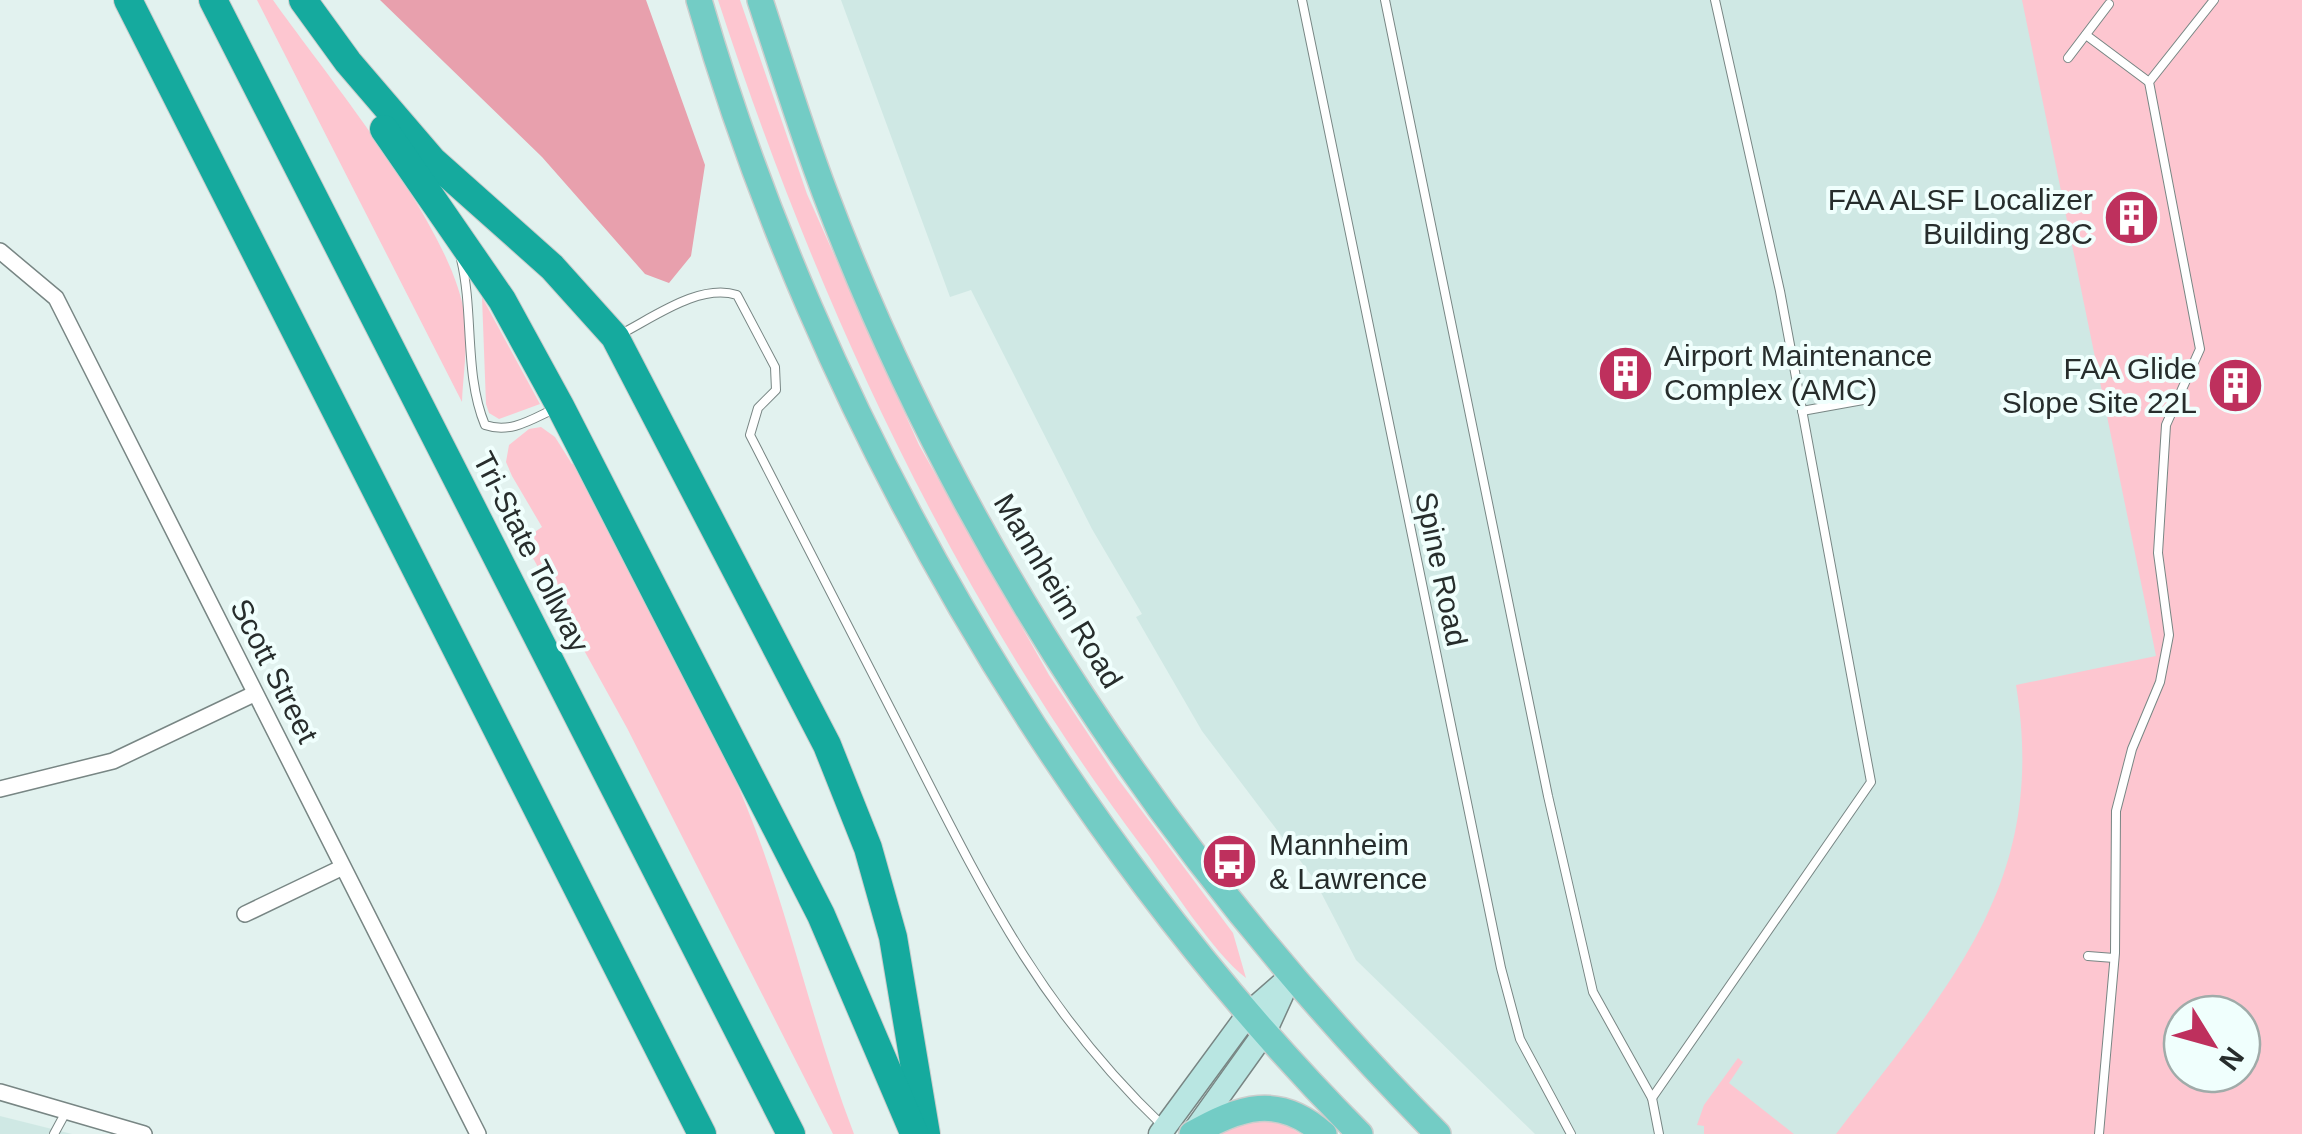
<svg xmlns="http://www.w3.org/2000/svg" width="2302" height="1134" font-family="Arial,sans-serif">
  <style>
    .built { fill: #cfe8e4; fill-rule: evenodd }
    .green { fill: #fdc6d0; fill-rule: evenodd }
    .forest { fill: #e8a0ad }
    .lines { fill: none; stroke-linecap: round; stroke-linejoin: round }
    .lane-casing { stroke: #788684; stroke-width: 10 }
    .street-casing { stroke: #788684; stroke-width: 18 }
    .secondary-casing { stroke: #788684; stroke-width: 25 }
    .primary-casing { stroke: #cbcdcc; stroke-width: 28 }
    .highway-casing { stroke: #cbcdcc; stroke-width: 30 }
    .lane { stroke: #fff; stroke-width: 8 }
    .street { stroke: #fff; stroke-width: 15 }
    .secondary { stroke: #b9e6e2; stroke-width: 22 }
    .primary { stroke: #73ccc5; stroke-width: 25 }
    .highway { stroke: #15aa9e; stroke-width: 28 }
    .labels { text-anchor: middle; stroke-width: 8; stroke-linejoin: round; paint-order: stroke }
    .poi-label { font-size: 30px; fill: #272d2c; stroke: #f0fffd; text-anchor: end }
    .street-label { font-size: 30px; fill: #272d2c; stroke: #f0fffd }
  </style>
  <rect width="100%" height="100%" fill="#e2f2ef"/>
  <g class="built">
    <path d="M 841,0 L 2302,0 L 2302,1134 L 1535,1134 L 1356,960 L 1314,879 L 1202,731 L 1136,617 L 1142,614 L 1092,529 L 971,290 L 950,297 ZM 2182,1014 L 2242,1014 L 2242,1074 L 2182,1074 Z"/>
    <path d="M 0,1116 L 72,1134 L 0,1134 Z"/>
  </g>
  <g class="green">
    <path d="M 257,0 L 273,0 C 328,78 454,228 465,318 C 468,345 463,376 462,402 Z"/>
    <path d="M 718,0 L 740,0 L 807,194 L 919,445 L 1049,675 L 1118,779 L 1233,933 L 1246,978 C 1213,953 1170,884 1143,848 C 951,592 817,303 718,0 Z"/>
    <path d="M 2022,0 L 2302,0 L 2302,1134 L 1836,1134 C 1948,986 2049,884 2016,685 L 2156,656 ZM 2182,1014 L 2242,1014 L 2242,1074 L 2182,1074 Z"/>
    <path d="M 482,297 L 540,404 L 499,419 L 489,413 L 486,404 Z"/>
    <path d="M 541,427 L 555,437 L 572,464 L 581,462 C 642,589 715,716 763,850 C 796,944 818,1041 854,1134 L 833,1134 L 627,728 L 523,540 L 542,527 L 512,476 L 506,462 L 509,445 L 529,429 Z"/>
    <path d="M 1738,1058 L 1743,1062 L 1729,1083 L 1794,1134 L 1704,1134 L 1704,1126 L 1697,1125 L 1704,1105 Z"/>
    <path d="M 1269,1115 L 1301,1134 L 1219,1134 L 1224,1127 Z"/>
  </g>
  <path class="forest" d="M 380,0 L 646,0 L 705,165 L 691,256 L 669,283 L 645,274 L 542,157 Z"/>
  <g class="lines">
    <defs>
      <g id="lane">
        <path d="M 1302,0 L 1501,968 L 1520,1039 L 1571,1134"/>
        <path d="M 1385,0 L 1548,796 L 1593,992 L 1652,1098 L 1659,1134"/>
        <path d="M 2086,35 L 2149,82"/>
        <path d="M 2068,58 L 2109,4"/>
        <path d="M 461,259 C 474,312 464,375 485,425 C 511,434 532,419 556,408"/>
        <path d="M 619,335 C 653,318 699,283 737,295 L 775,367 L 776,390 L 758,408 L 750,435 C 802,537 855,639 907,741 C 983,890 1040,1009 1163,1126"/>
        <path d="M 1802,411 L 1863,400"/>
        <path d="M 2088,956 L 2114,958"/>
        <path d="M 1652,1098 L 1871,782 L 1780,291 L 1715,0"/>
        <path d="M 54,1134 L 67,1110"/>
        <path d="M 2099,1134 L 2115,953 L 2116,811 L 2132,749 L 2160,682 L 2169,635 L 2158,553 L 2166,425 L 2200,349 L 2149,82 L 2214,0"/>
      </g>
      <g id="street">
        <path d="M 0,251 L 56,298 L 478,1134"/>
        <path d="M 0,789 L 113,761 L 254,694"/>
        <path d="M 245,914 L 341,868"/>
        <path d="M 0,1092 L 144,1134"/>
      </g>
      <g id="secondary">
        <path d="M 1160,1134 L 1249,1013 L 1290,977"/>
        <path d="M 1192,1134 L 1265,1032 L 1286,986"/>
      </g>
      <g id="primary">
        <path d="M 699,0 C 816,408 1060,833 1360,1134"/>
        <path d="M 760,0 C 781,64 801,130 825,193 C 958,546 1173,867 1438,1134"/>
        <path d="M 1192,1134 C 1240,1107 1278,1093 1324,1134"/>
      </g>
      <g id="highway">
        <path d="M 128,0 L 702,1134"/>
        <path d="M 213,0 L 791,1134"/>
        <path d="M 303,0 L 348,62 L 433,161 L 552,267 L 615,337 L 827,745 L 868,848 L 893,937 L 926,1134"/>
        <path d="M 384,129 L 502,300 L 560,406 L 821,915 L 914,1133"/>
      </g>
    </defs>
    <use href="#lane" class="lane-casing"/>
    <use href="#street" class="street-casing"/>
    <use href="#secondary" class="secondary-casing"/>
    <use href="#primary" class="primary-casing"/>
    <use href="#highway" class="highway-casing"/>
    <use href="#lane" class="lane"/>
    <use href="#street" class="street"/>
    <use href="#secondary" class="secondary"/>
    <use href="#primary" class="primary"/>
    <use href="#highway" class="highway"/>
  </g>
  <defs>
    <symbol id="building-disc" viewBox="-11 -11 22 22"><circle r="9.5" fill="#be305d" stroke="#f0fffd"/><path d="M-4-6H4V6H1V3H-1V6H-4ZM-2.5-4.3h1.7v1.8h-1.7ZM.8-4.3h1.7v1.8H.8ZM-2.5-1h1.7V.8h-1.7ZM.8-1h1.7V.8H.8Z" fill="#fff"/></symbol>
    <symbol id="bus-disc" viewBox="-11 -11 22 22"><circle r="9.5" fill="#be305d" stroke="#f0fffd"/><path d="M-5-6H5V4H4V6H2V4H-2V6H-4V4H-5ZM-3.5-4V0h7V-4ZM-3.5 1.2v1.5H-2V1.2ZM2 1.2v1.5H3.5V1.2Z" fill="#fff"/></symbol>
  </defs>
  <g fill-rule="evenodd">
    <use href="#building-disc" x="2100" y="186" width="63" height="63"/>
    <use href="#building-disc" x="1594" y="342" width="63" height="63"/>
    <use href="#building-disc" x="2204" y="354" width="63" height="63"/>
    <use href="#bus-disc" x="1198" y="830" width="63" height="63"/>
  </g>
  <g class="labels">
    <g class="poi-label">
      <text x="2093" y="210">FAA ALSF Localizer<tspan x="2093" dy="34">Building 28C</tspan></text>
      <text x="1664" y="366" text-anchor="start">Airport Maintenance<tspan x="1664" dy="34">Complex (AMC)</tspan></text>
      <text x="2197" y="379">FAA Glide<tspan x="2197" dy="34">Slope Site 22L</tspan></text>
      <text x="1269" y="855" text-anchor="start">Mannheim<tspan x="1269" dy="34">&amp; Lawrence</tspan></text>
    </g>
    <g class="street-label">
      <text transform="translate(531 552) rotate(63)" y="10">Tri-State Tollway</text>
      <text transform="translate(1441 569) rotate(78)" y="10">Spine Road</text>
      <text transform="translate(1058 591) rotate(59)" y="10">Mannheim Road</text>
      <text transform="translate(274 671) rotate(63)" y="10">Scott Street</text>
    </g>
  </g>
  <g transform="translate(2212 1044) rotate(127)"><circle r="48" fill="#f0fffd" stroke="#a0aba9" stroke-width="2.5"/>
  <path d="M0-8L18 38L0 25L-18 38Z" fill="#be305d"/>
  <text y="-15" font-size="28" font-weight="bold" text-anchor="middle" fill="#272d2c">N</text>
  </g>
</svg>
